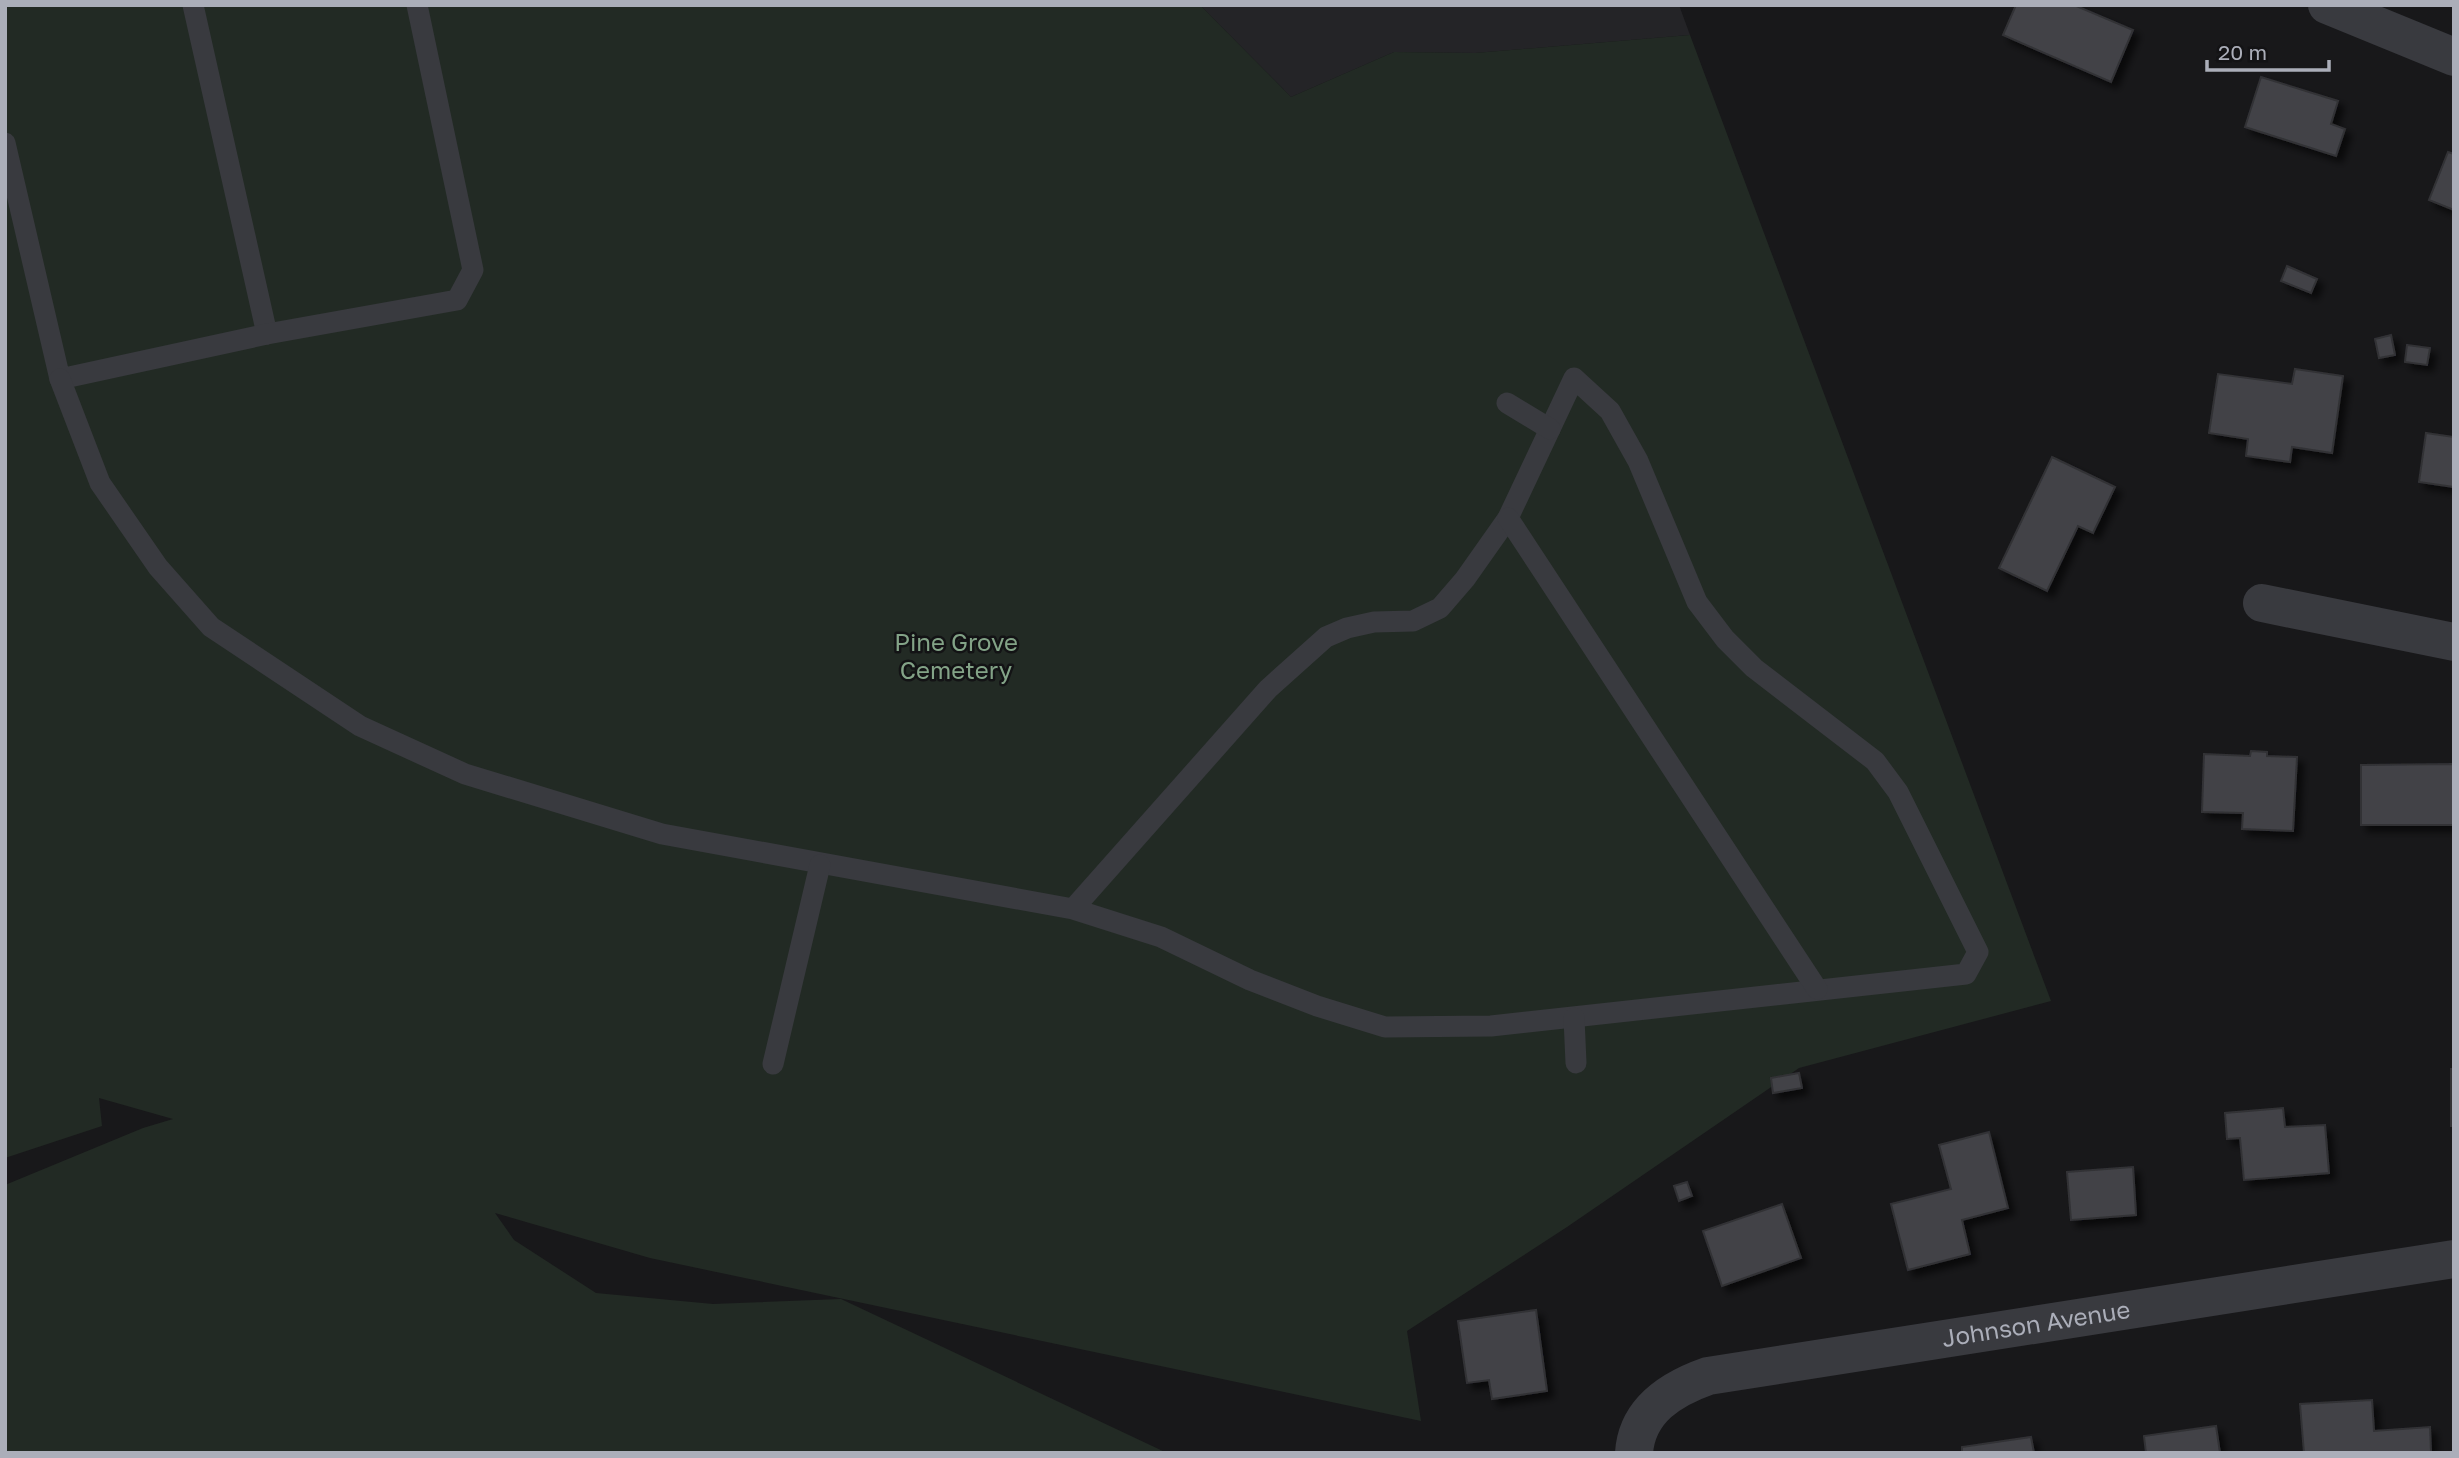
<svg xmlns="http://www.w3.org/2000/svg" width="2459" height="1458" font-family="'Golos Text',sans-serif">
  <style>
    .built { fill: #242427 }
    .green { fill: #222a24 }
    .building { fill: #424347; stroke: #323236; stroke-width: 2; filter: url(#shadow) }
    .lines { fill: none; stroke-linecap: round; stroke-linejoin: round }
    .lane { stroke: #393a3f; stroke-width: 21 }
    .street { stroke: #393a3f; stroke-width: 38 }
    .labels { text-anchor: middle; stroke-width: 5; stroke-linejoin: round; paint-order: stroke }
    .park-label { font-size: 24px; fill: #83a387; stroke: #131315 }
    .street-label { font-size: 24px; fill: #abaeb9; stroke: #131315 }
  </style>
  <defs>
    <filter id="shadow"><feDropShadow dx="6" dy="6" stdDeviation="3.5" flood-color="#0009"/></filter>
  </defs>
  <rect width="100%" height="100%" fill="#18181a"/>
  <path class="built" d="M 1200,5 L 1679,5 L 1690,35 L 1475,53 L 1394,52 L 1291,97 Z"/>
  <path class="green" d="M 5,5 L 1200,5 L 1291,97 L 1394,52 L 1475,53 L 1690,35 L 2051,1001 L 1799,1068 L 1567,1227 L 1407,1331 L 1421,1421 L 650,1258 L 495,1213 L 514,1240 L 596,1293 L 713,1304 L 841,1299 L 1167,1453 L 5,1453 L 5,1185 L 143,1128 L 173,1119 L 99,1098 L 102,1126 L 5,1158 Z"/>
  <g class="building">
    <path d="M 2016,5 L 2074,5 L 2133,30 L 2111,82 L 2003,35 Z"/>
    <path d="M 2261,77 L 2338,101 L 2331,124 L 2345,129 L 2336,156 L 2245,127 Z"/>
    <path d="M 2448,152 L 2454,154 L 2454,210 L 2429,200 Z"/>
    <path d="M 2287,266 L 2317,279 L 2311,293 L 2281,281 Z"/>
    <path d="M 2391,335 L 2395,355 L 2379,358 L 2375,339 Z"/>
    <path d="M 2407,345 L 2430,348 L 2427,365 L 2405,362 Z"/>
    <path d="M 2295,369 L 2343,376 L 2332,453 L 2292,447 L 2290,462 L 2246,456 L 2248,439 L 2209,433 L 2218,374 L 2292,384 Z"/>
    <path d="M 2426,433 L 2454,437 L 2454,487 L 2419,482 Z"/>
    <path d="M 2052,457 L 2115,487 L 2093,533 L 2078,526 L 2047,591 L 1999,568 Z"/>
    <path d="M 2251,751 L 2267,752 L 2267,756 L 2297,757 L 2293,831 L 2242,829 L 2243,813 L 2202,812 L 2204,754 L 2250,756 Z"/>
    <path d="M 2454,764 L 2454,825 L 2361,825 L 2361,765 Z"/>
    <rect x="2451" y="1069" width="3" height="57"/>
    <path d="M 1799,1073 L 1802,1088 L 1773,1093 L 1771,1078 Z"/>
    <path d="M 2283,1108 L 2285,1127 L 2325,1125 L 2329,1173 L 2244,1180 L 2240,1138 L 2227,1139 L 2225,1113 Z"/>
    <path d="M 1989,1132 L 2008,1208 L 1962,1220 L 1970,1254 L 1908,1270 L 1891,1204 L 1951,1189 L 1939,1145 Z"/>
    <path d="M 2133,1167 L 2136,1215 L 2071,1220 L 2067,1172 Z"/>
    <path d="M 1687,1182 L 1692,1196 L 1679,1201 L 1674,1186 Z"/>
    <path d="M 1782,1204 L 1801,1258 L 1722,1286 L 1703,1231 Z"/>
    <path d="M 1536,1310 L 1547,1391 L 1492,1399 L 1489,1380 L 1467,1383 L 1458,1321 Z"/>
    <path d="M 2372,1400 L 2374,1431 L 2430,1427 L 2431,1453 L 2304,1453 L 2300,1404 Z"/>
    <path d="M 2216,1426 L 2220,1453 L 2146,1453 L 2144,1436 Z"/>
    <path d="M 2031,1437 L 2034,1453 L 1962,1453 L 1962,1447 Z"/>
  </g>
  <g class="lines">
    <g class="lane">
      <path d="M 193,5 L 267,334"/>
      <path d="M 5,143 L 60,379 L 267,334 L 457,300 L 473,270 L 417,5"/>
      <path d="M 60,379 L 100,483 L 158,567 L 211,627 L 360,726 L 465,774 L 662,834 L 1073,909 L 1268,689 L 1326,637 L 1347,628 L 1374,622 L 1413,621 L 1440,608 L 1465,579 L 1508,518 L 1574,378 L 1610,411 L 1638,461 L 1697,602 L 1725,639 L 1754,668 L 1875,761 L 1898,792 L 1978,952 L 1966,974 L 1491,1026 L 1385,1027 L 1317,1006 L 1250,980 L 1161,937 L 1073,909"/>
      <path d="M 1507,403 L 1550,429"/>
      <path d="M 1508,518 L 1817,989"/>
      <path d="M 1574,1018 L 1576,1063"/>
      <path d="M 773,1064 L 820,865"/>
    </g>
    <g class="street">
      <path d="M 2327,5 L 2454,57"/>
      <path d="M 2262,603 L 2454,642"/>
      <path id="s1" d="M 1634,1453 C 1637,1410 1671,1389 1708,1376 L 2454,1259"/>
    </g>
  </g>
  <g class="labels">
    <g class="park-label">
      <text x="956" y="651">Pine Grove<tspan x="956" dy="28">Cemetery</tspan></text>
    </g>
    <g class="street-label">
      <text dy="8" stroke="none"><textPath href="#s1" startOffset="446">Johnson Avenue</textPath></text>
    </g>
  </g>
  <rect width="2459" height="1458" fill="none" stroke="#abaeb9" stroke-width="14"/>
  <path d="M2207 60v10h122v-10" fill="none" stroke="#abaeb9" stroke-width="3.5"/>
  <text x="2218" y="60" font-size="21" fill="#abaeb9" stroke="#131315" stroke-width="5" paint-order="stroke">20 m</text>
</svg>
